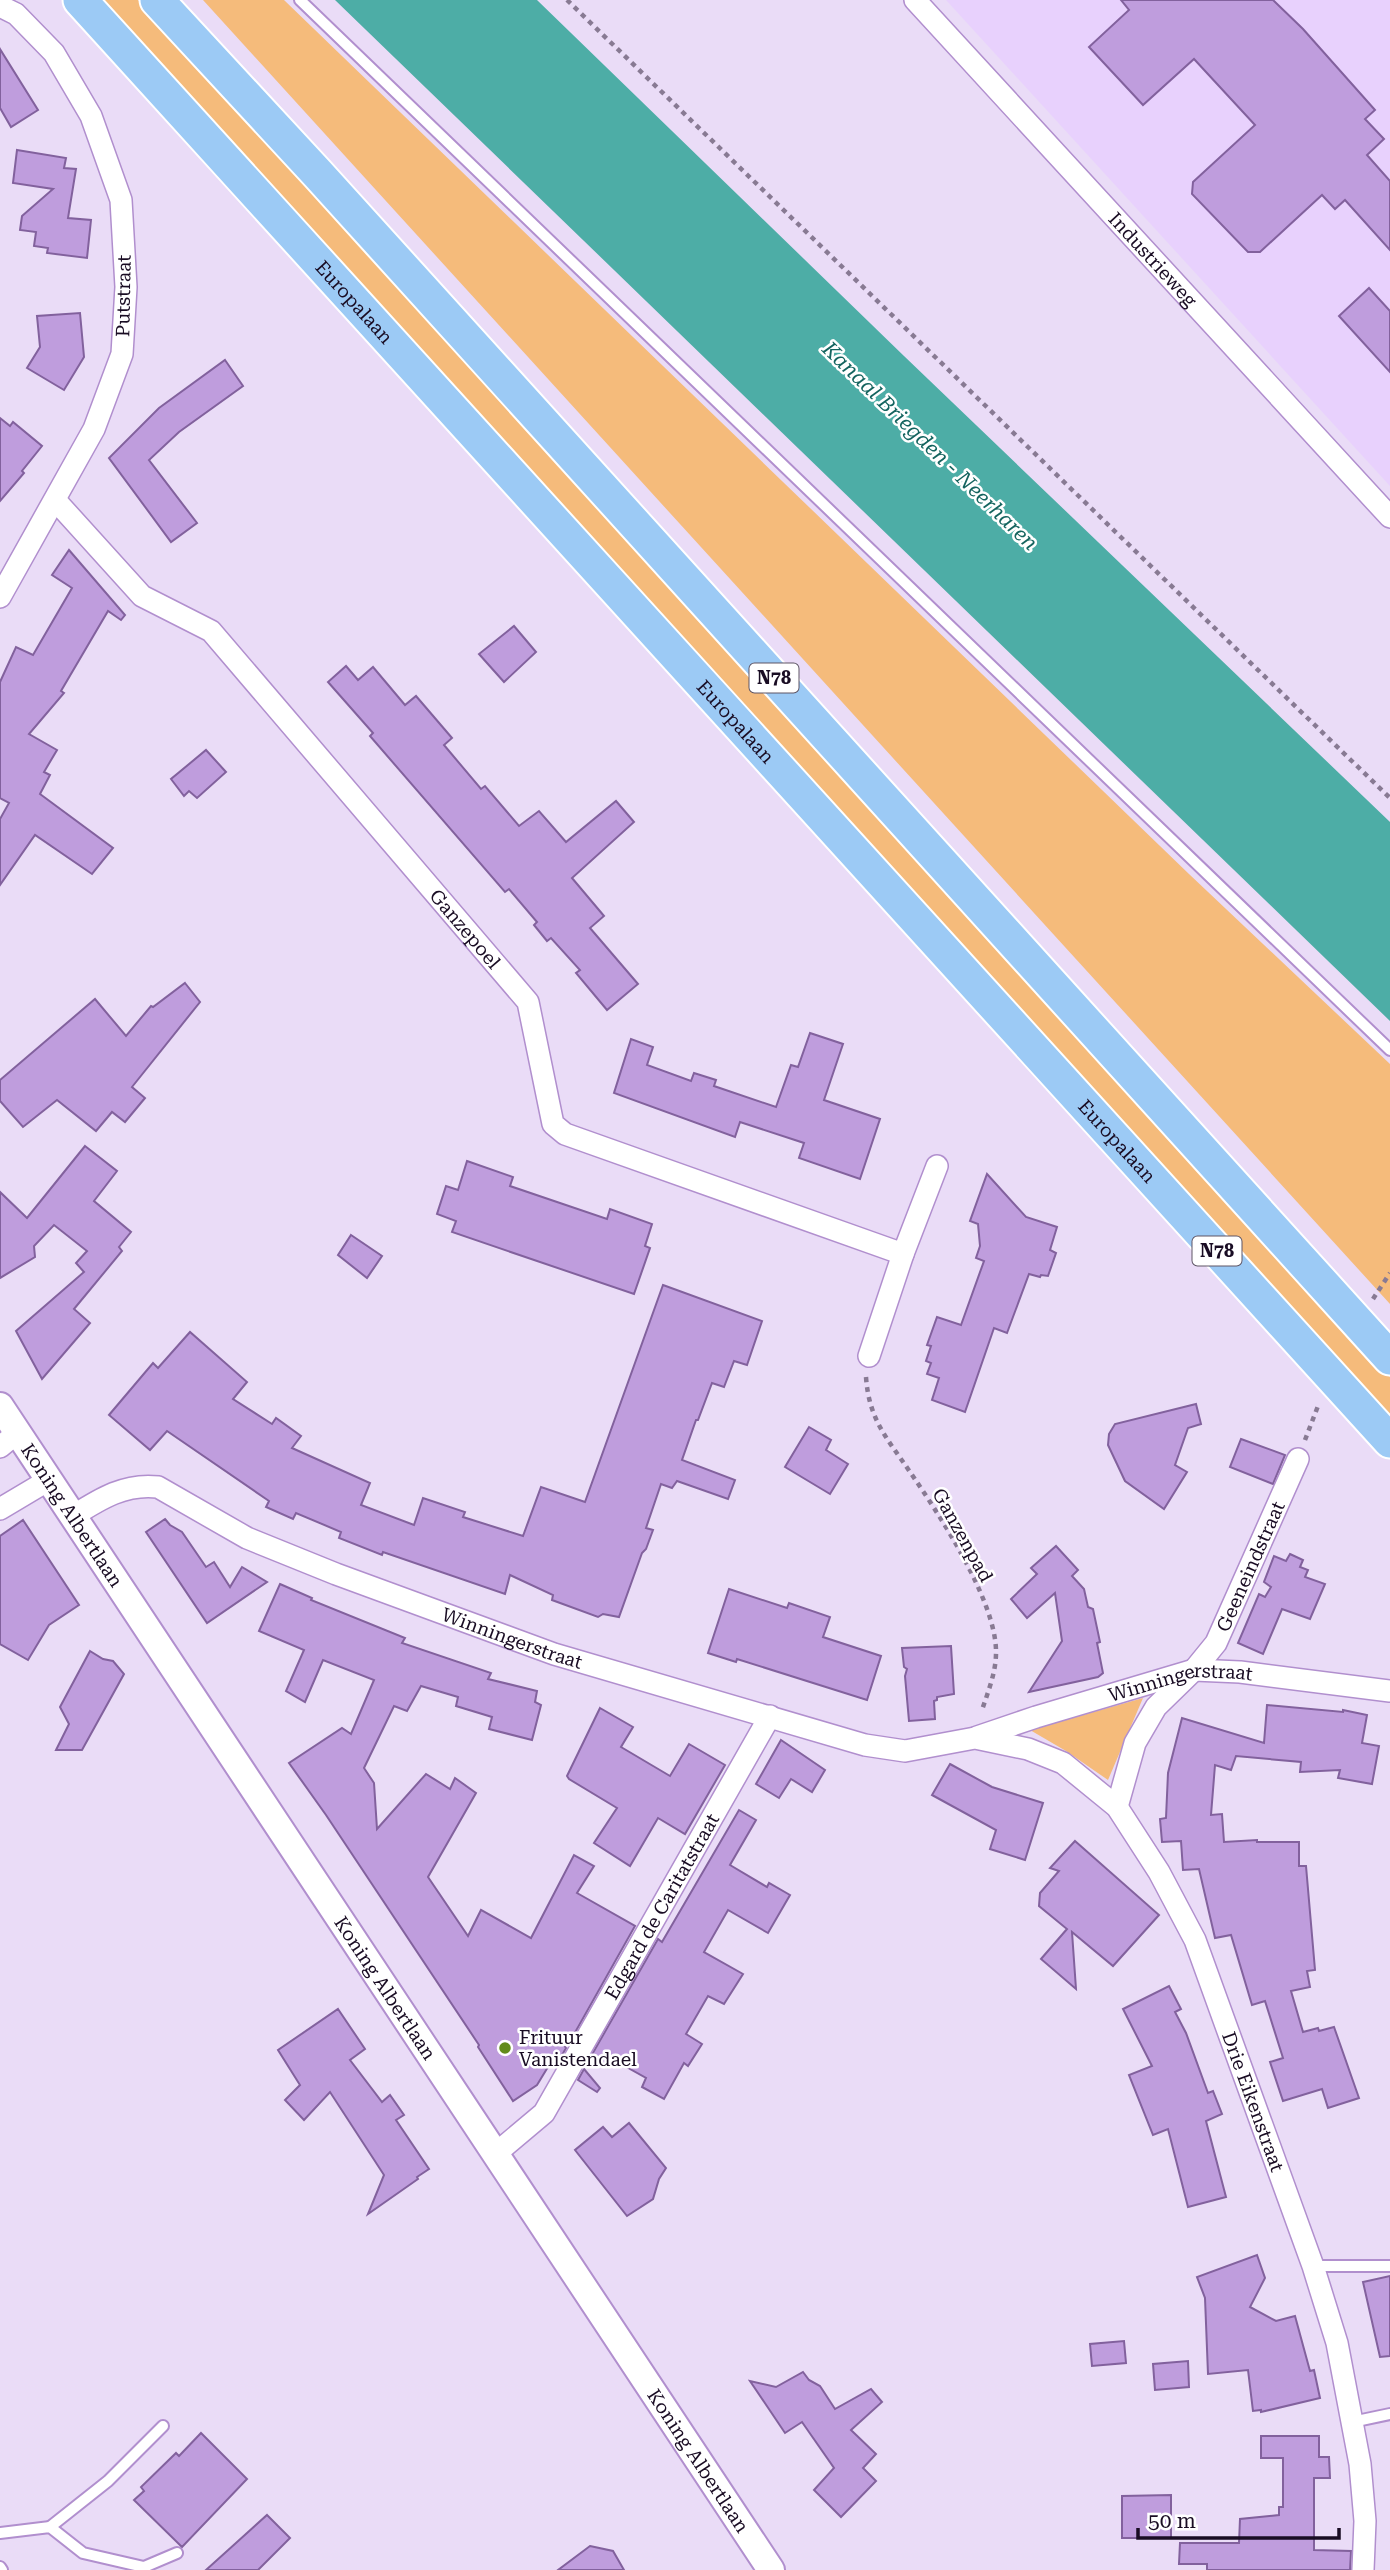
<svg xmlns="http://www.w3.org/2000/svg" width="1390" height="2570" font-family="'Roboto Serif',serif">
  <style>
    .built { fill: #e8d1fd }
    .green { fill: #f5bb7b }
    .water { fill: #4dada6 }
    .building { fill: #bf9ddd; stroke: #82619d; stroke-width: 2 }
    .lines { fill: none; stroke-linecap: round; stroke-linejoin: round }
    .service-casing { stroke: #b18fce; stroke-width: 14 }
    .minor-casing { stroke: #b18fce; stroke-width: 24 }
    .tertiary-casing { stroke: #b18fce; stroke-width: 30 }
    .primary-casing { stroke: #fff; stroke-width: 37 }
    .path { stroke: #887a93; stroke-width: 4.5; stroke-dasharray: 5 5; stroke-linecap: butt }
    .service { stroke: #fff; stroke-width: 10 }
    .minor { stroke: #fff; stroke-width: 21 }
    .tertiary { stroke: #fff; stroke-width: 26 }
    .primary { stroke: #9ccaf5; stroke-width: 33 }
    .poi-dot { fill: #618b19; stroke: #fff; stroke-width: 2.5 }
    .labels { text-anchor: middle; stroke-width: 5; stroke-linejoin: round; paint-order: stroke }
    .shield { fill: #fff; stroke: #5e5565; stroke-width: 2 }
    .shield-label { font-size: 18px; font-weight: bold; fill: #190c23 }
    .street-label { font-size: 19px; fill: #190c23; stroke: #fff }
    .poi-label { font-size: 19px; fill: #190c23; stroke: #fff; text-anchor: start }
    .water-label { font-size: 21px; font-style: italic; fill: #14645f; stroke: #fff }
  </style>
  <rect width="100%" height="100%" fill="#eadcf7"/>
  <path class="built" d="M 946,0 L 1390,0 L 1390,486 Z"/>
  <g class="green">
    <path d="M 102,0 L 138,0 L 1390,1377 L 1390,1420 Z"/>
    <path d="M 203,0 L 284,0 L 1189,874 L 1390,1064 L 1390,1304 Z"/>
    <path d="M 1143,1698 L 1108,1780 L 1066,1751 L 1030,1730 Z"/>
  </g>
  <path class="water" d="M 335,0 L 537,0 L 904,356 L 1390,822 L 1390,1021 Z"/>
  <g class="building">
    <path d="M 1121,0 L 1273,0 L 1303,29 L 1375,110 L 1365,119 L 1384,139 L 1367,155 L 1390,181 L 1390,250 L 1345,200 L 1335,209 L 1322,195 L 1260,252 L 1248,252 L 1192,194 L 1193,182 L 1255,125 L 1194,59 L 1143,105 L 1089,47 L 1129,10 Z"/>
    <path d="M 0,49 L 38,110 L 11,127 L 0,108 Z"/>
    <path d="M 17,150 L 66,158 L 64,168 L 76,169 L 68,218 L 91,220 L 87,258 L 47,253 L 48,248 L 34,246 L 36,232 L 20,230 L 22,216 L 53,189 L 13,183 Z"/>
    <path d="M 1369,288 L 1390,311 L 1390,372 L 1339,316 Z"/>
    <path d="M 80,313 L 84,357 L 64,390 L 27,368 L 40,347 L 37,316 Z"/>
    <path d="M 225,360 L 243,386 L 179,432 L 149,460 L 197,523 L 171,542 L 109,458 L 159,408 Z"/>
    <path d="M 0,418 L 10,426 L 13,422 L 42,446 L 22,471 L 24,473 L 0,501 Z"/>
    <path d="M 69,550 L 125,615 L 121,620 L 108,611 L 61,691 L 64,693 L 29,734 L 57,750 L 44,772 L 50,775 L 40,794 L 113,848 L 92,874 L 35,835 L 0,885 L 0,819 L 9,803 L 0,798 L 0,682 L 16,647 L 33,655 L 72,588 L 52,575 Z"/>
    <path d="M 514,626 L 536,652 L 504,682 L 479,654 Z"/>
    <path d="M 346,666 L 358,680 L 373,667 L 405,705 L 416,696 L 452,738 L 444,745 L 481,789 L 485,786 L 519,826 L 539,811 L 566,842 L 616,801 L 634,822 L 572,878 L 604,916 L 590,928 L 638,984 L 607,1010 L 576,973 L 580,970 L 551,938 L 547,941 L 534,925 L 537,922 L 509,889 L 505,892 L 370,736 L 373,733 L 328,682 Z"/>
    <path d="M 206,750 L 226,772 L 197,798 L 189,791 L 184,796 L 171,779 Z"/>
    <path d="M 185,983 L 200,1002 L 132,1087 L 145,1098 L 125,1122 L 112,1112 L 96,1131 L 57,1100 L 23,1127 L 0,1101 L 0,1080 L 95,999 L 126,1036 L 151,1006 L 153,1007 Z"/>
    <path d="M 810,1033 L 843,1044 L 824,1100 L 880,1119 L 860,1179 L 799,1158 L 804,1143 L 740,1122 L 735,1137 L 614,1093 L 631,1039 L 653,1047 L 647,1065 L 691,1081 L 694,1073 L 716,1080 L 714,1086 L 776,1107 L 791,1065 L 798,1067 Z"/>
    <path d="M 85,1146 L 117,1171 L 94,1201 L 131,1232 L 119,1247 L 122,1251 L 74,1309 L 90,1323 L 42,1379 L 16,1331 L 84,1272 L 76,1263 L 87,1251 L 54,1225 L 34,1246 L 35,1257 L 0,1278 L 0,1192 L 27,1218 Z"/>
    <path d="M 467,1161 L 513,1177 L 510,1186 L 607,1219 L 610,1209 L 652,1224 L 645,1246 L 650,1248 L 634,1294 L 452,1232 L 456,1221 L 437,1214 L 446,1186 L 458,1190 Z"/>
    <path d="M 987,1174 L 1026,1217 L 1057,1227 L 1050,1250 L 1056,1253 L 1048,1276 L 1041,1275 L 1040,1277 L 1029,1274 L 1007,1333 L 994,1328 L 965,1412 L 932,1400 L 939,1378 L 927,1374 L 931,1363 L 926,1361 L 931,1346 L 927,1345 L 937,1317 L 961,1325 L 984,1261 L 976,1258 L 980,1246 L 978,1224 L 970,1221 Z"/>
    <path d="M 351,1235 L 382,1256 L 367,1278 L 338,1255 Z"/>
    <path d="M 663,1285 L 762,1321 L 747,1365 L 734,1361 L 724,1387 L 712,1383 L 698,1420 L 696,1420 L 682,1460 L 735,1480 L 728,1499 L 677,1481 L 672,1488 L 661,1484 L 646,1528 L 653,1530 L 646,1549 L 642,1553 L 619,1617 L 603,1614 L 598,1617 L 552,1600 L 553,1595 L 510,1575 L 505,1594 L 383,1552 L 382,1555 L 339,1538 L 341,1532 L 296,1513 L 293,1519 L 266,1507 L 269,1501 L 167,1431 L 150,1450 L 109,1415 L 153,1363 L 158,1368 L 190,1332 L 247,1382 L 233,1399 L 272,1424 L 276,1418 L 301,1436 L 292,1448 L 370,1483 L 361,1505 L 414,1525 L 423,1498 L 465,1512 L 463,1517 L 523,1536 L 541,1487 L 585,1502 Z"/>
    <path d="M 1196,1404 L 1201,1424 L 1188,1428 L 1175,1465 L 1187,1472 L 1164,1509 L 1125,1481 L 1108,1445 L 1109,1434 L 1115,1424 Z"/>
    <path d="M 809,1427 L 831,1440 L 826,1450 L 848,1464 L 830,1494 L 785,1467 Z"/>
    <path d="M 1241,1439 L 1285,1455 L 1273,1484 L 1230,1467 Z"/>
    <path d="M 165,1519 L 170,1525 L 182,1532 L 206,1567 L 214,1562 L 230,1587 L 242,1567 L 267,1582 L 207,1623 L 146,1532 Z"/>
    <path d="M 23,1520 L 79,1605 L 49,1625 L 28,1660 L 0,1644 L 0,1536 Z"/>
    <path d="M 1056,1546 L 1078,1570 L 1072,1576 L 1084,1589 L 1088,1607 L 1093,1609 L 1100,1642 L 1097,1643 L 1103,1673 L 1098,1677 L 1029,1692 L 1062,1641 L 1055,1593 L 1027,1618 L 1011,1599 L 1037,1574 L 1031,1568 Z"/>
    <path d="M 1290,1554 L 1303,1560 L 1300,1567 L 1308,1570 L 1305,1577 L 1325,1584 L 1310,1619 L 1282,1609 L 1263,1654 L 1238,1643 L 1259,1594 L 1265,1597 L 1271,1587 L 1264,1582 L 1274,1556 L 1286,1561 Z"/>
    <path d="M 280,1584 L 312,1598 L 311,1600 L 405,1638 L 402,1643 L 491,1673 L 488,1679 L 537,1691 L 535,1702 L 541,1705 L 532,1740 L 489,1729 L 492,1717 L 456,1706 L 458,1697 L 421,1686 L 407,1711 L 394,1706 L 364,1768 L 374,1783 L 377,1829 L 426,1774 L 450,1789 L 455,1778 L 476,1793 L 428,1877 L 468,1936 L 481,1910 L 531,1938 L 574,1855 L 594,1866 L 577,1893 L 635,1926 L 568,2045 L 561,2041 L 566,2048 L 556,2066 L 551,2062 L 537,2085 L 513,2101 L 478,2047 L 479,2045 L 326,1815 L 289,1763 L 342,1728 L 351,1734 L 374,1680 L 323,1660 L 305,1702 L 286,1691 L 304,1650 L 259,1631 Z"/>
    <path d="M 729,1589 L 787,1608 L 789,1603 L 830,1617 L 823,1637 L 881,1656 L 867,1700 L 737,1659 L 736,1662 L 708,1653 Z"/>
    <path d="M 951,1646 L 954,1694 L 937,1697 L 937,1700 L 934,1701 L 935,1719 L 909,1721 L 905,1676 L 907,1669 L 904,1667 L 902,1648 Z"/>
    <path d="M 90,1651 L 103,1659 L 113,1661 L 124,1674 L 82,1750 L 56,1750 L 69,1724 L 60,1707 Z"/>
    <path d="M 1267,1705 L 1343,1712 L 1343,1710 L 1367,1715 L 1362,1743 L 1379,1746 L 1372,1784 L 1338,1778 L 1340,1770 L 1300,1772 L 1301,1762 L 1236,1756 L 1231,1770 L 1215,1765 L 1211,1815 L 1222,1814 L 1224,1842 L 1257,1840 L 1257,1842 L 1299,1842 L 1299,1866 L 1306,1866 L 1315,1970 L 1307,1971 L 1310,1987 L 1291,1991 L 1303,2032 L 1318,2028 L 1319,2031 L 1334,2027 L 1359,2098 L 1328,2108 L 1322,2089 L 1283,2101 L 1270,2062 L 1283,2058 L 1265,2001 L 1252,2005 L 1231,1935 L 1215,1938 L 1199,1869 L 1183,1870 L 1181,1841 L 1162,1842 L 1160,1819 L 1166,1818 L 1168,1773 L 1182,1718 L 1264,1743 Z"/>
    <path d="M 600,1708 L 633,1727 L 621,1747 L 670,1776 L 689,1744 L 725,1765 L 685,1834 L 658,1818 L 630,1866 L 594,1843 L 617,1808 L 569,1779 L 567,1776 Z"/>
    <path d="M 781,1740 L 825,1770 L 812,1792 L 791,1779 L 779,1798 L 756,1784 Z"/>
    <path d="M 950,1764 L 992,1787 L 1043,1803 L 1025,1860 L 990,1849 L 996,1830 L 932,1795 Z"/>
    <path d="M 739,1810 L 756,1820 L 730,1865 L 767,1887 L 769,1883 L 790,1895 L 768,1933 L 728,1910 L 704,1952 L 743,1974 L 724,2004 L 708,1996 L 686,2034 L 702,2044 L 688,2066 L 684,2063 L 664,2099 L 642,2087 L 646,2078 L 612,2059 L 607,2067 L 590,2058 L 658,1939 L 662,1942 Z"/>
    <path d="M 1075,1841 L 1159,1915 L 1113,1966 L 1072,1932 L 1076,1989 L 1041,1959 L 1067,1929 L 1039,1906 L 1040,1893 L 1059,1871 L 1050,1868 Z"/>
    <path d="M 1169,1986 L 1181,2009 L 1175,2012 L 1186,2033 L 1208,2093 L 1213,2091 L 1222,2114 L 1206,2121 L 1226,2197 L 1188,2207 L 1168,2129 L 1153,2135 L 1129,2075 L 1152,2066 L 1123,2009 Z"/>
    <path d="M 338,2009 L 365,2049 L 350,2060 L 382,2102 L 390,2095 L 404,2115 L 396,2120 L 429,2169 L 417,2177 L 418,2179 L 368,2214 L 384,2175 L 330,2092 L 304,2120 L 285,2100 L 300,2085 L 278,2050 Z"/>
    <path d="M 584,2069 L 600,2088 L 597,2092 L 578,2080 Z"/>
    <path d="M 629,2123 L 666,2168 L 659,2179 L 653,2199 L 627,2216 L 575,2150 L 603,2127 L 612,2137 Z"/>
    <path d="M 1257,2255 L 1265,2278 L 1250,2307 L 1276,2321 L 1295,2316 L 1310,2371 L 1314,2370 L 1320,2398 L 1261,2412 L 1261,2410 L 1253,2411 L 1248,2370 L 1208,2374 L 1205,2298 L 1197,2277 Z"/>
    <path d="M 1390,2276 L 1390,2356 L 1380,2357 L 1363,2282 Z"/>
    <path d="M 1124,2341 L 1126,2363 L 1092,2366 L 1090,2344 Z"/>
    <path d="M 1188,2361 L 1189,2387 L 1155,2390 L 1153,2364 Z"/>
    <path d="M 803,2372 L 809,2380 L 820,2386 L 835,2409 L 871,2389 L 882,2402 L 851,2430 L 876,2454 L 863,2468 L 876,2481 L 841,2517 L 814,2490 L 834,2468 L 802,2422 L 785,2433 L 750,2381 L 776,2387 Z"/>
    <path d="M 201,2433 L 247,2479 L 182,2547 L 134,2500 L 144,2491 L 141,2487 L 176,2453 L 179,2456 Z"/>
    <path d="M 1261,2436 L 1319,2436 L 1319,2457 L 1329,2457 L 1330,2478 L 1314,2478 L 1314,2550 L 1351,2551 L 1350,2570 L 1207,2570 L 1207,2564 L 1179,2564 L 1180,2543 L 1239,2543 L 1240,2519 L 1279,2515 L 1279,2507 L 1283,2507 L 1283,2458 L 1261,2458 Z"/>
    <path d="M 1171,2495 L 1171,2538 L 1122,2538 L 1122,2496 Z"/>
    <path d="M 267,2515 L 290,2538 L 258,2570 L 206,2570 Z"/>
    <path d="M 590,2546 L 613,2551 L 624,2570 L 558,2570 Z"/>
  </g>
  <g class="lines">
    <defs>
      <g id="service">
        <path d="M 300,0 L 1390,1050"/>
        <path d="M 1313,2266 L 1390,2266"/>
        <path d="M 1352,2422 L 1390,2414"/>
        <path d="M 50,2527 L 108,2481 L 163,2426"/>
        <path d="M 0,2533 L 50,2527 L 83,2553 L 144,2567 L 177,2553"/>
        <path d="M 0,2567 L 2,2570"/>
      </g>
      <g id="minor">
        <path id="s1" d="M 915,0 L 1390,517"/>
        <path d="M 0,6 L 16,14 L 54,53 L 91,116 L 121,200 L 126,287 L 122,354 L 94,429 L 0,597"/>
        <path id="s2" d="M 56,501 L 142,596 L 211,631 L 528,1002 L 553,1124 L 565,1134 L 903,1254"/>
        <path d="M 869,1356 L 903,1254 L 937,1166"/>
        <path d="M 0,1447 L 17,1433"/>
        <path d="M 0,1509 L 47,1481"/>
        <path id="s3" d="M 73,1516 C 100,1499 125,1483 158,1487 L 247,1538 L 336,1574 L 554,1654 L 865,1745 L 905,1751 L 975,1738 L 1028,1749 L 1063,1763 L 1117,1807 L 1159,1872 L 1195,1940 L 1313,2266 L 1337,2343 L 1360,2464 L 1365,2521 L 1363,2570"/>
        <path id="s4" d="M 977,1737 L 1036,1717 L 1194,1670 L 1240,1672 L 1390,1691"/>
        <path id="s5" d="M 1117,1807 L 1135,1743 L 1156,1707 L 1194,1670 L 1216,1643 L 1298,1459"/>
        <path id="s6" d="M 494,2155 L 544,2113 L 770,1716"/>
      </g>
      <g id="tertiary">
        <path id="s7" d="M 0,1406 L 771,2570"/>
      </g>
      <g id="primary">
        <path id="s8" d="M 80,0 L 1390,1441"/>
        <path d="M 157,0 L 318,174 L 1390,1358"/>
      </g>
    </defs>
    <use href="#service" class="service-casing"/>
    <use href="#minor" class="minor-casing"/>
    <use href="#tertiary" class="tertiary-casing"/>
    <use href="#primary" class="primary-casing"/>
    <g class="path">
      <path d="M 567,0 L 1390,798"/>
      <path d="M 1373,1299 L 1390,1273"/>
      <path d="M 866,1377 C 869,1420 887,1438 910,1472 C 939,1514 997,1602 996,1653 C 996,1672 988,1692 982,1710"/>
      <path d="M 1305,1440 L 1318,1406"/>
    </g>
    <use href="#service" class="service"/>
    <use href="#minor" class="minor"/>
    <use href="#tertiary" class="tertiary"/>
    <use href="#primary" class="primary"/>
  </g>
  <circle class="poi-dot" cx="505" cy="2048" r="7"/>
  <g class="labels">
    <g class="shield">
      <rect x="749.5" y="663.5" width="49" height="29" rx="5"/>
      <rect x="1192.5" y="1236.5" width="49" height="29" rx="5"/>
    </g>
    <g class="shield-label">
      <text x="774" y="684">N78</text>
      <text x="1217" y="1257">N78</text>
    </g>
    <g class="street-label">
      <text dy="7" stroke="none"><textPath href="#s1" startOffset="352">Industrieweg</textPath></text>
      <text transform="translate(123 296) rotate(-89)" y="7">Putstraat</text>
      <text dy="7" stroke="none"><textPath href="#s8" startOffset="408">Europalaan</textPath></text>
      <text dy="7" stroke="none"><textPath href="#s8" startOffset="975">Europalaan</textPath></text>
      <text dy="7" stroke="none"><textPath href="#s2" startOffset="597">Ganzepoel</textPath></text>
      <text dy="7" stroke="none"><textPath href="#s8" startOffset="1542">Europalaan</textPath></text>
      <text dy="7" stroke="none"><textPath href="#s7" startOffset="131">Koning Albertlaan</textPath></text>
      <text transform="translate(963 1535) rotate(61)" y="7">Ganzenpad</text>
      <text dy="7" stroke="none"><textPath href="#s5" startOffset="280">Geeneindstraat</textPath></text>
      <text dy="7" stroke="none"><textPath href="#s3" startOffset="478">Winningerstraat</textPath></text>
      <text dy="7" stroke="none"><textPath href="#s4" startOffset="212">Winningerstraat</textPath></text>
      <text dy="7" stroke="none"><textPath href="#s6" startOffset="303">Edgard de Caritatstraat</textPath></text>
      <text dy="7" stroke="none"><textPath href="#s7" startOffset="698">Koning Albertlaan</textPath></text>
      <text dy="7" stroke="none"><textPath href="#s3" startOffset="1446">Drie Eikenstraat</textPath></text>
      <text dy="7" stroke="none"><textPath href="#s7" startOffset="1265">Koning Albertlaan</textPath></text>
    </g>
    <g class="poi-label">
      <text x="519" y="2044">Frituur<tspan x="519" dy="22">Vanistendael</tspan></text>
    </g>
    <g class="water-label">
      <text transform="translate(930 446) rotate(44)" y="7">Kanaal Briegden - Neerharen</text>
    </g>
  </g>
  <path d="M1138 2528v10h201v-10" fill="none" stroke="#190c23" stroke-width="3.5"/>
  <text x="1148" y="2528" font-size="21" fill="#190c23" stroke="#ffffff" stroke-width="5" paint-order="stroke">50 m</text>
</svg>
